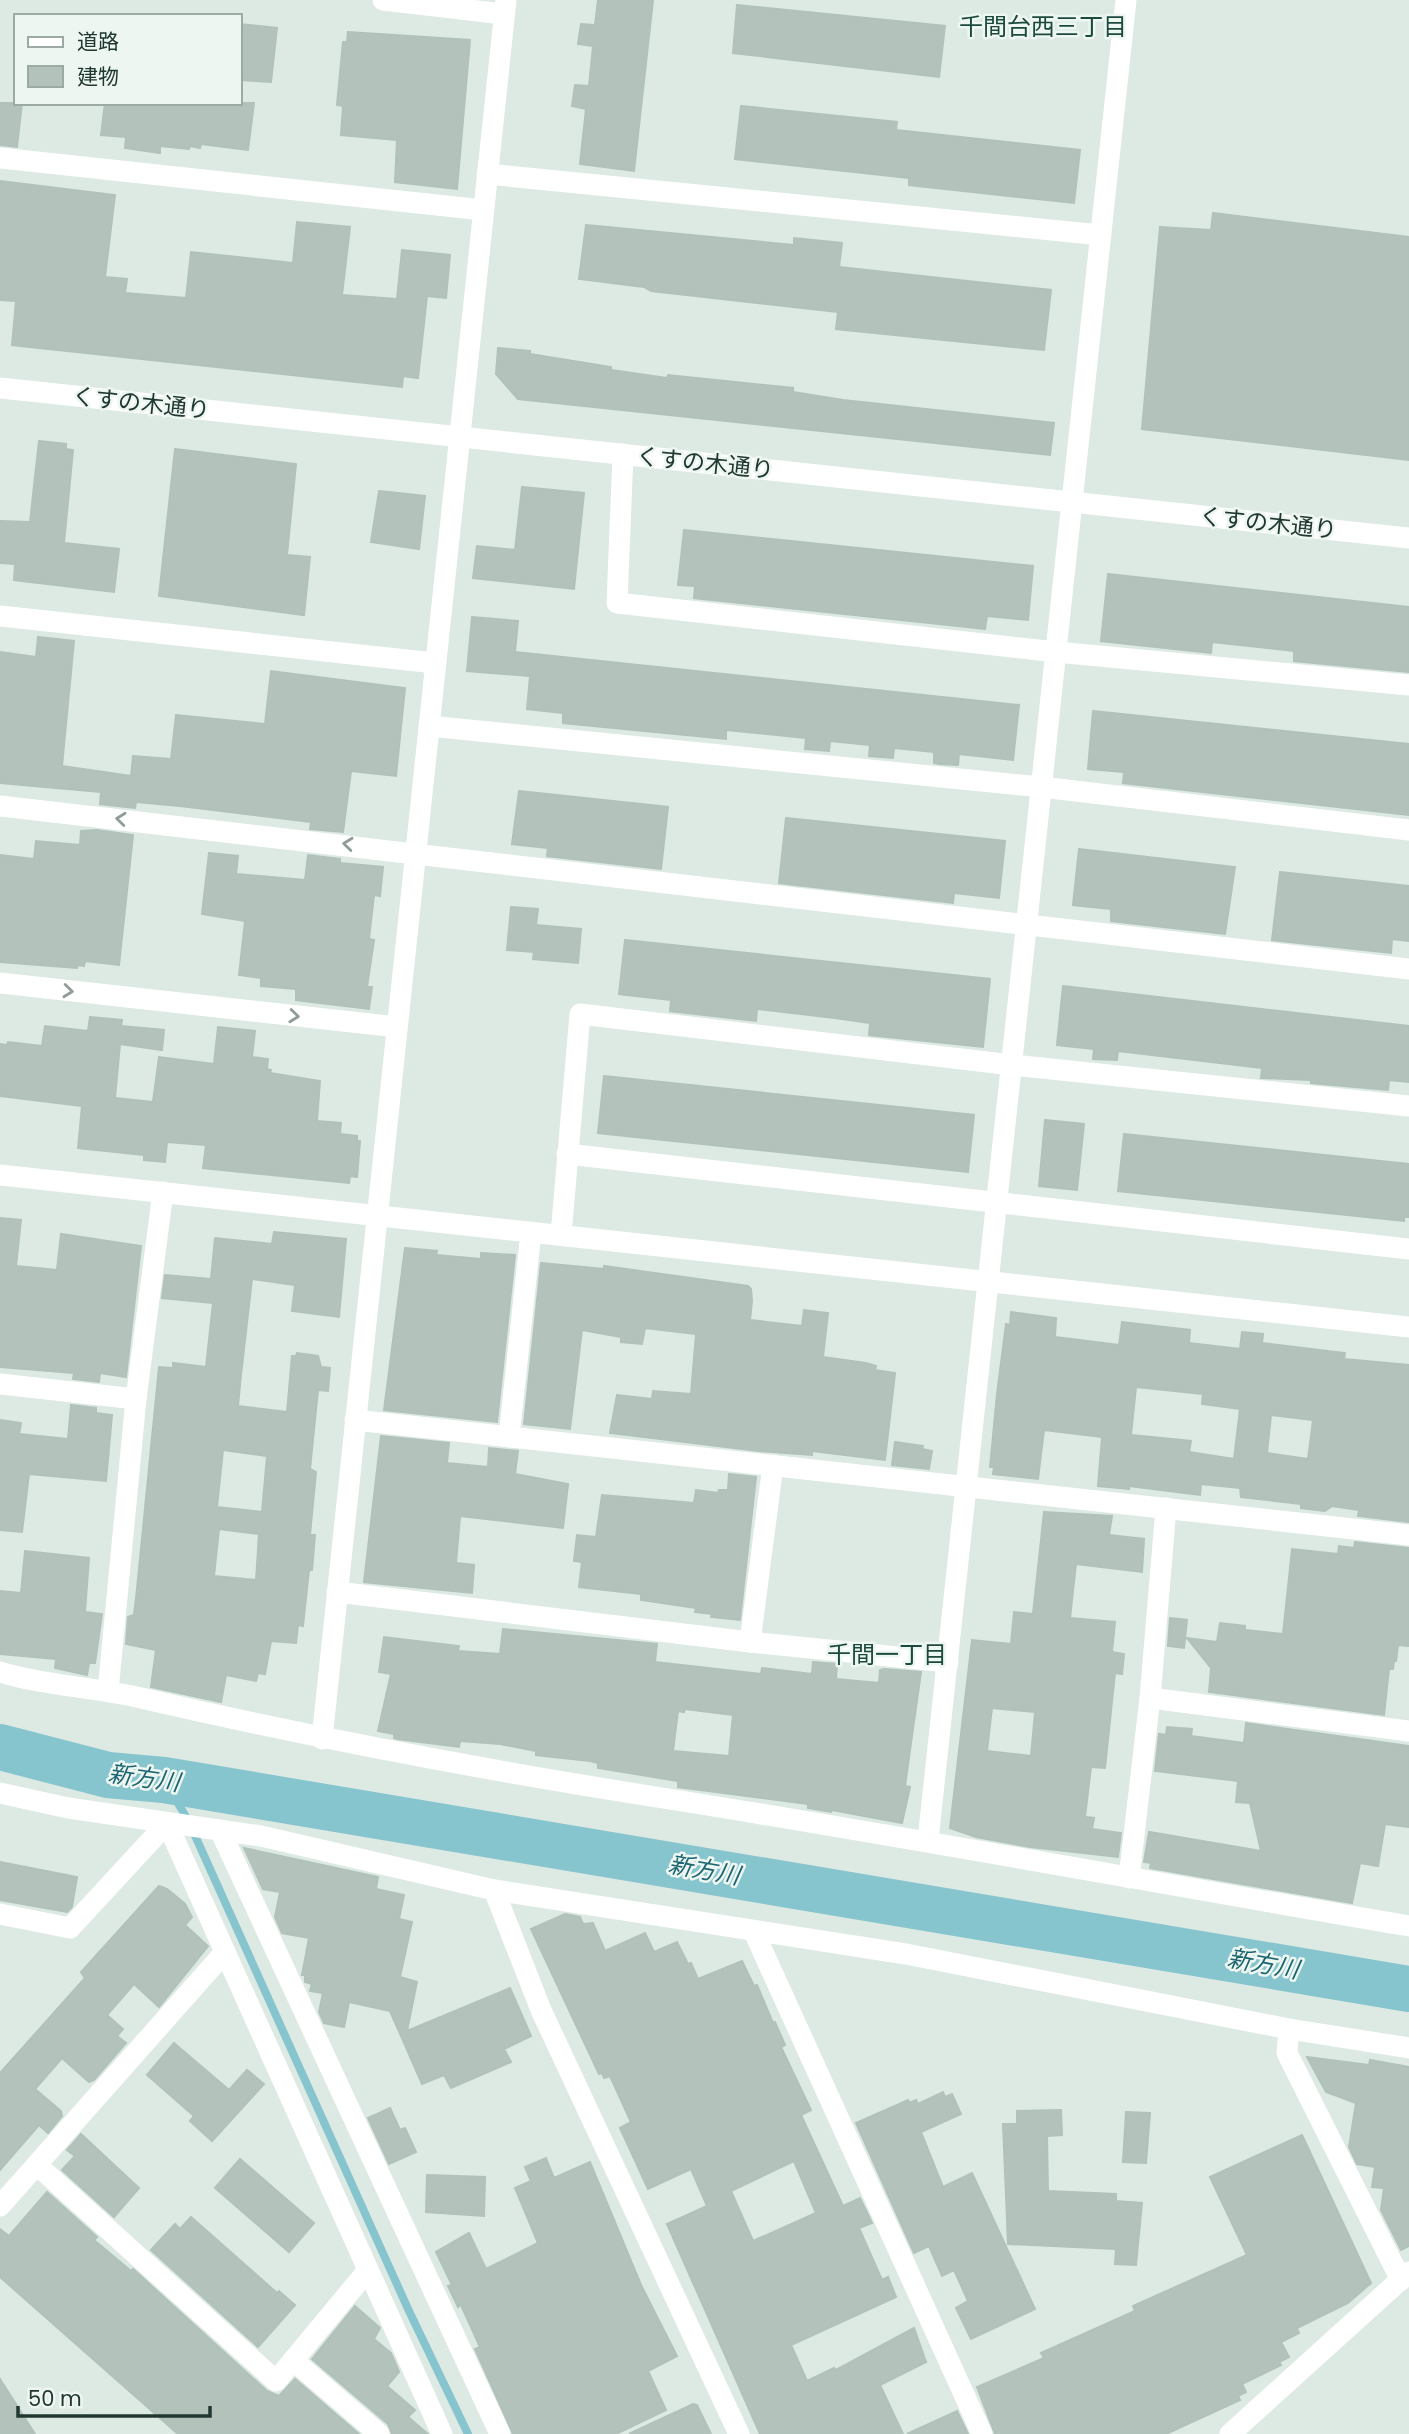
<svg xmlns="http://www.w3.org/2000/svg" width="1409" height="2434" font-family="Poppins,'Noto Sans JP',sans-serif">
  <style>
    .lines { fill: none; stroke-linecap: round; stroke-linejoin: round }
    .stream { stroke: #86c4ce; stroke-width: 8 }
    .river { stroke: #86c4ce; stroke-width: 46 }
    .building { fill: #b3c3bc; stroke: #b0c2ba; stroke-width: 2; fill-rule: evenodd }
    .minor { stroke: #fff; stroke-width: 21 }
    .tertiary { stroke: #fff; stroke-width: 21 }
    .oneway { stroke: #909c98 }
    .labels { text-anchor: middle; stroke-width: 5; stroke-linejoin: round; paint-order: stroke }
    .street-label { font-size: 23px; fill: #203831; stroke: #edf6f1 }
    .neighbourhood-label { font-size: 24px; fill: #1c493d; stroke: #edf6f1 }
    .water-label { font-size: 24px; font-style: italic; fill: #1c6571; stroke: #edf6f1 }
  </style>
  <rect width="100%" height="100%" fill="#dde9e3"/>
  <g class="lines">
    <path class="stream" d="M 164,1780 L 188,1820 L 409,2311 L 468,2434"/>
    <path class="river" d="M 0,1747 L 108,1775 L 164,1780 L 1409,1989"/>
  </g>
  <g class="building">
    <path d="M 598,0 L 653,0 L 634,171 L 580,164 L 586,109 L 572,106 L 575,85 L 589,86 L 593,46 L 578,44 L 581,24 L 595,25 Z"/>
    <path d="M 737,5 L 945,26 L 939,77 L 733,53 Z"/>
    <path d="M 240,24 L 277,28 L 271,82 L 240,80 Z"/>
    <path d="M 348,32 L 470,40 L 457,189 L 395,182 L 397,140 L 341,135 L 343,106 L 337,105 L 343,42 L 347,42 Z"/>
    <path d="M 0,103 L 22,103 L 17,147 L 0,145 Z"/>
    <path d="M 105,103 L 254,103 L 248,150 L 201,144 L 200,148 L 190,146 L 189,149 L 160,146 L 160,153 L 125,148 L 126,137 L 101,135 Z"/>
    <path d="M 741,106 L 897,122 L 896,130 L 1080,150 L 1074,203 L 909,185 L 909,178 L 735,159 Z"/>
    <path d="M 0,181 L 115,195 L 105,277 L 127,279 L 125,293 L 186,298 L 191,252 L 293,263 L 297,222 L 350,227 L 342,295 L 397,299 L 402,250 L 450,255 L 446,298 L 427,296 L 418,378 L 403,376 L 402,387 L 12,345 L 16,301 L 0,300 Z"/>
    <path d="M 1213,213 L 1409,237 L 1409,460 L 1142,429 L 1160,227 L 1211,230 Z"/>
    <path d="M 586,225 L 794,245 L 794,238 L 842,243 L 839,267 L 1051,290 L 1044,350 L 836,329 L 838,312 L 651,291 L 644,287 L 579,279 Z"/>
    <path d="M 498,348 L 530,351 L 530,354 L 611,367 L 611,370 L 667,378 L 668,375 L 793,388 L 793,392 L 843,400 L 1054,423 L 1050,455 L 518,399 L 496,374 Z"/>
    <path d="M 39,441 L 66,444 L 66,449 L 73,450 L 64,543 L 119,549 L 114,592 L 14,580 L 15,564 L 0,563 L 0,521 L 30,522 Z"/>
    <path d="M 175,449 L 296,464 L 287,555 L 310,557 L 304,615 L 159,596 Z"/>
    <path d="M 522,487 L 584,493 L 574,589 L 473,578 L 477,546 L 515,550 Z"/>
    <path d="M 379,491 L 425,496 L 419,549 L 371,542 Z"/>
    <path d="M 684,530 L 1033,566 L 1028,620 L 987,616 L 985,629 L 694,598 L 695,586 L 678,585 Z"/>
    <path d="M 1108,574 L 1409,607 L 1409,672 L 1294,661 L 1294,651 L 1212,642 L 1211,653 L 1101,641 Z"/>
    <path d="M 472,617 L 518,621 L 515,652 L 1019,705 L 1013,760 L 959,754 L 958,765 L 939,764 L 934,763 L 934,752 L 894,748 L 893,758 L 869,756 L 870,745 L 830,741 L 829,751 L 805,749 L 806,738 L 726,730 L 726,739 L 563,723 L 563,713 L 527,709 L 530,676 L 467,671 Z"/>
    <path d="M 38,637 L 74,641 L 62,766 L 131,776 L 133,756 L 171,759 L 176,715 L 265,724 L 271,671 L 405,688 L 396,776 L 351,771 L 343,832 L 310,829 L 311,822 L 180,806 L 136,802 L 135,808 L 100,804 L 101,792 L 0,783 L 0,652 L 36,657 Z"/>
    <path d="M 1093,711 L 1409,744 L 1409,815 L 1123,783 L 1124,772 L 1088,769 Z"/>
    <path d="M 519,791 L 668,807 L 661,869 L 547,856 L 548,848 L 512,844 Z"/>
    <path d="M 786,818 L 1005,841 L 999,898 L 954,893 L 953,903 L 779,883 Z"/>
    <path d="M 97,830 L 133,835 L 119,965 L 85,961 L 84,966 L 78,965 L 77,968 L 0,962 L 0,855 L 34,859 L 36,841 L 80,845 L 81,831 Z"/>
    <path d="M 1079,849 L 1235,867 L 1225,934 L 1111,921 L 1111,909 L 1073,905 Z"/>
    <path d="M 209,853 L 238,856 L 236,874 L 305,880 L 308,855 L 340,859 L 340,863 L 383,867 L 380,896 L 374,895 L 369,939 L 374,940 L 367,987 L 372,987 L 369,1009 L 296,1000 L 296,989 L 261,986 L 261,978 L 239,975 L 245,921 L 202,914 Z"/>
    <path d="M 1280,872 L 1409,886 L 1409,941 L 1392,939 L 1391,953 L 1272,940 Z"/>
    <path d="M 511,907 L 538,909 L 536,925 L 581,929 L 578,963 L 533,959 L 534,952 L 507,950 Z"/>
    <path d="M 625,940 L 990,979 L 983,1047 L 869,1035 L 870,1023 L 835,1018 L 757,1009 L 756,1021 L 670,1011 L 671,1000 L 619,994 Z"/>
    <path d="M 1063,986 L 1409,1026 L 1409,1082 L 1389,1080 L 1388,1090 L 1311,1083 L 1311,1080 L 1261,1078 L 1262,1068 L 1118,1051 L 1117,1060 L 1093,1059 L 1094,1049 L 1057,1045 Z"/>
    <path d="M 90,1017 L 122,1020 L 121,1026 L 164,1030 L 162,1050 L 120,1044 L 115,1098 L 153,1102 L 159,1057 L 214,1064 L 218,1027 L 255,1031 L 252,1057 L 268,1059 L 267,1069 L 271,1070 L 270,1073 L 320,1081 L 317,1121 L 341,1123 L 340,1134 L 357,1136 L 357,1141 L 360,1141 L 357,1177 L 350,1176 L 349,1183 L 203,1168 L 206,1145 L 167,1142 L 165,1162 L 144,1160 L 144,1155 L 78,1148 L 82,1106 L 0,1096 L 0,1044 L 7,1045 L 8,1042 L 42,1046 L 45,1026 L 88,1031 Z"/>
    <path d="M 604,1076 L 974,1115 L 968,1172 L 598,1133 Z"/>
    <path d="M 1045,1120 L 1084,1124 L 1077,1190 L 1039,1186 Z"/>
    <path d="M 1124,1134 L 1409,1164 L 1409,1217 L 1404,1217 L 1404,1221 L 1118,1191 Z"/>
    <path d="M 0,1218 L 21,1220 L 16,1266 L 57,1270 L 61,1234 L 141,1246 L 126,1377 L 100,1373 L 99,1382 L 73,1379 L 74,1373 L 0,1367 Z"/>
    <path d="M 274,1232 L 346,1239 L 339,1317 L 292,1311 L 295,1285 L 252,1279 L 241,1375 L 238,1406 L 287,1412 L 292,1356 L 296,1356 L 297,1353 L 318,1356 L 321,1367 L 330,1368 L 328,1391 L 318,1390 L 310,1469 L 316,1472 L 310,1535 L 315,1535 L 312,1570 L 309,1570 L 303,1626 L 298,1625 L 296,1643 L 271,1641 L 265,1674 L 258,1673 L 256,1681 L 226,1675 L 221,1702 L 151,1687 L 156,1650 L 126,1644 L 128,1617 L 134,1615 L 137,1589 L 159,1367 L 173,1368 L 173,1363 L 206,1367 L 213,1303 L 162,1298 L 165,1275 L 211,1279 L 215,1238 L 272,1244 ZM 223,1450 L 267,1456 L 262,1512 L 217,1507 ZM 219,1529 L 259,1534 L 256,1580 L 214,1576 Z"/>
    <path d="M 405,1248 L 437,1251 L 436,1255 L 481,1259 L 481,1253 L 515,1255 L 497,1422 L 384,1410 Z"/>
    <path d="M 541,1263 L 604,1269 L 604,1266 L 748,1286 L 751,1289 L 752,1301 L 750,1320 L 802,1326 L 804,1310 L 828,1313 L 823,1357 L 866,1363 L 876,1366 L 875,1370 L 895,1373 L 885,1460 L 812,1451 L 812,1455 L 759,1451 L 610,1433 L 617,1395 L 652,1399 L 653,1391 L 691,1394 L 696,1334 L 645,1328 L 642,1344 L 621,1342 L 621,1337 L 582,1330 L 570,1429 L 524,1424 Z"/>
    <path d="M 1011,1312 L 1056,1318 L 1055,1337 L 1119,1345 L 1122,1322 L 1190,1330 L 1189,1343 L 1240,1349 L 1242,1332 L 1263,1334 L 1262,1343 L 1345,1353 L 1344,1359 L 1409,1365 L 1409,1522 L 1358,1516 L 1359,1510 L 1332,1506 L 1325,1511 L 1301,1508 L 1301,1504 L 1241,1497 L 1240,1488 L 1201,1484 L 1200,1495 L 1129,1486 L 1129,1489 L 1098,1486 L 1102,1437 L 1044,1430 L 1038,1479 L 993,1474 L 994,1467 L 990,1467 L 997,1394 L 1006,1324 L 1010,1325 ZM 1136,1387 L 1203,1394 L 1202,1404 L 1240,1409 L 1234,1459 L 1189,1452 L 1191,1441 L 1131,1435 ZM 1271,1415 L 1313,1420 L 1308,1459 L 1267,1453 Z"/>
    <path d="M 71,1405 L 96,1408 L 96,1413 L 112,1415 L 106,1481 L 29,1474 L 22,1532 L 0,1530 L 0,1420 L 21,1423 L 19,1434 L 68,1439 Z"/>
    <path d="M 381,1436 L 449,1443 L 447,1463 L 488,1467 L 489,1448 L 518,1451 L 515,1474 L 568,1484 L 563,1528 L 460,1516 L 456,1563 L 474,1565 L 472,1593 L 364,1582 Z"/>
    <path d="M 895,1442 L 923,1446 L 922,1449 L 932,1451 L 929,1469 L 892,1465 Z"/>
    <path d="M 729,1474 L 756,1477 L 740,1620 L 711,1617 L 712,1614 L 695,1612 L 696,1608 L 641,1600 L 641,1594 L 579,1587 L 582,1562 L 574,1561 L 577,1535 L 596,1537 L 602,1495 L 694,1503 L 696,1490 L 718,1493 L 719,1490 L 728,1490 Z"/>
    <path d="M 1044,1512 L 1112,1516 L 1109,1535 L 1144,1539 L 1142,1572 L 1076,1564 L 1070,1618 L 1115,1622 L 1112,1652 L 1124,1654 L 1122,1674 L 1115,1673 L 1105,1768 L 1091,1767 L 1085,1817 L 1094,1818 L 1092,1829 L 1121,1833 L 1118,1857 L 1030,1847 L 976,1837 L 950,1828 L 972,1640 L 1011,1644 L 1014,1612 L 1033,1614 ZM 992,1708 L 1035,1712 L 1031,1756 L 987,1751 Z"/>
    <path d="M 1355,1542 L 1409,1548 L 1409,1646 L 1398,1645 L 1396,1661 L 1394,1661 L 1393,1669 L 1389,1669 L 1384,1715 L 1209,1692 L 1211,1668 L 1187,1638 L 1217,1642 L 1220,1623 L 1245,1626 L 1245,1630 L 1283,1634 L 1292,1549 L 1338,1554 L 1339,1546 L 1354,1548 Z"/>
    <path d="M 25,1551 L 89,1558 L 85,1612 L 102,1614 L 95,1663 L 89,1663 L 87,1675 L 55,1668 L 56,1659 L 0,1654 L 0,1591 L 21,1593 Z"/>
    <path d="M 1170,1618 L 1187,1620 L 1184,1648 L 1168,1646 Z"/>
    <path d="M 503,1629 L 657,1644 L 655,1662 L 761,1674 L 762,1668 L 812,1674 L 813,1662 L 837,1664 L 836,1679 L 879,1683 L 880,1670 L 884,1669 L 921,1672 L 905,1786 L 910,1787 L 902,1823 L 832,1810 L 831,1812 L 808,1808 L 808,1804 L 678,1787 L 678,1781 L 598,1768 L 598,1763 L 590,1761 L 536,1755 L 536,1751 L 500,1744 L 460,1741 L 459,1747 L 397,1739 L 394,1738 L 394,1734 L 378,1731 L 391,1674 L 379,1672 L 384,1637 L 459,1646 L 458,1651 L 500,1654 ZM 685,1709 L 733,1715 L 729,1756 L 673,1751 L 678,1711 L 684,1712 Z"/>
    <path d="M 1246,1723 L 1409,1746 L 1409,1827 L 1385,1824 L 1378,1866 L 1360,1863 L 1352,1903 L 1150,1868 L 1151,1863 L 1144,1862 L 1149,1832 L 1261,1851 L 1250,1803 L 1236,1802 L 1238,1781 L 1155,1771 L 1159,1734 L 1166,1735 L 1167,1727 L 1192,1729 L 1191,1736 L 1244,1743 Z"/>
    <path d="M 244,1848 L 378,1877 L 376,1889 L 404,1895 L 399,1919 L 412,1922 L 400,1977 L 417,1982 L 407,2031 L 510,1988 L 531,2036 L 504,2049 L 511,2062 L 451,2088 L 444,2075 L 422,2084 L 390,2011 L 349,2002 L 344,2027 L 324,2023 L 319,2012 L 323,1993 L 310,1991 L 312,1984 L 305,1982 L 305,1975 L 302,1975 L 309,1938 L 282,1933 L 275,1917 L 280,1892 L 263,1889 Z"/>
    <path d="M 0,1862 L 77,1877 L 72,1907 L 67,1912 L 0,1900 Z"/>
    <path d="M 159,1886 L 167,1889 L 185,1904 L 192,1917 L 185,1925 L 208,1946 L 159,2007 L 134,1984 L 107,2015 L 123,2029 L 117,2036 L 126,2043 L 94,2080 L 89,2082 L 62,2058 L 35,2089 L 61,2111 L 62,2116 L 48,2133 L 39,2125 L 0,2170 L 0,2073 L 85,1978 L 81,1972 Z"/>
    <path d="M 565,1914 L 580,1917 L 583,1924 L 593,1923 L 605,1951 L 645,1933 L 654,1952 L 677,1942 L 688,1964 L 691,1963 L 698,1979 L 742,1961 L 754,1986 L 757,1985 L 773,2023 L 775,2022 L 785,2045 L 781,2047 L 811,2110 L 801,2115 L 843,2206 L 860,2198 L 872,2223 L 859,2228 L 882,2280 L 888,2277 L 896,2297 L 791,2345 L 807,2381 L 834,2368 L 836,2370 L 914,2328 L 926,2362 L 880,2385 L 903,2434 L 760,2434 L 667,2224 L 707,2206 L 691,2169 L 648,2189 L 620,2128 L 631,2122 L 610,2076 L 604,2078 L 602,2073 L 599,2074 L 531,1929 ZM 794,2161 L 816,2213 L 753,2241 L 731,2191 Z"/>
    <path d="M 174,2043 L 229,2090 L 247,2070 L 264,2084 L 212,2141 L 190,2121 L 194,2116 L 147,2075 Z"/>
    <path d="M 1307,2057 L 1369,2065 L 1370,2060 L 1409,2067 L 1409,2246 L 1401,2250 L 1381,2210 L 1384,2188 L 1372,2187 L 1375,2167 L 1357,2164 L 1349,2147 L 1356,2103 L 1326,2092 Z"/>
    <path d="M 943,2092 L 945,2097 L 952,2094 L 961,2114 L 921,2132 L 943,2187 L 972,2173 L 1035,2309 L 971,2339 L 956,2308 L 968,2301 L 954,2270 L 942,2276 L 929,2246 L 914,2253 L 856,2123 L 908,2100 L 909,2103 L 916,2100 L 918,2104 Z"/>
    <path d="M 390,2108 L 400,2130 L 405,2128 L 416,2152 L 389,2164 L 368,2118 Z"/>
    <path d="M 1061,2110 L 1062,2135 L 1047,2136 L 1048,2191 L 1116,2194 L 1116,2201 L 1142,2203 L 1136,2265 L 1115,2264 L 1116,2249 L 1008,2244 L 1003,2124 L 1017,2124 L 1017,2111 Z"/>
    <path d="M 1126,2112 L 1150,2113 L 1146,2163 L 1123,2162 Z"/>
    <path d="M 81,2134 L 139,2188 L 114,2217 L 62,2170 L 75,2156 L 67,2150 Z"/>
    <path d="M 1302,2135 L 1371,2283 L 1348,2303 L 1297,2328 L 1299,2333 L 1281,2342 L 1289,2357 L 1279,2362 L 1281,2365 L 1242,2384 L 1246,2392 L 1238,2396 L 1240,2400 L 1166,2434 L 995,2434 L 977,2387 L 1044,2358 L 1041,2353 L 1135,2311 L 1133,2306 L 1247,2255 L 1210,2177 Z"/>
    <path d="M 546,2158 L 554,2178 L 590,2162 L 641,2285 L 677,2356 L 648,2371 L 666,2410 L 616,2434 L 513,2434 L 475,2349 L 480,2347 L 461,2305 L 458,2307 L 448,2286 L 452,2285 L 436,2252 L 469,2233 L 486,2269 L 538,2243 L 515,2188 L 531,2181 L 525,2167 Z"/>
    <path d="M 240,2159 L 314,2223 L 289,2252 L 215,2188 Z"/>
    <path d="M 427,2175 L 485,2177 L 484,2216 L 426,2212 Z"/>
    <path d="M 47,2192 L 97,2237 L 94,2240 L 131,2271 L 133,2269 L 267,2391 L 279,2396 L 295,2379 L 359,2434 L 178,2434 L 0,2277 L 0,2229 L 9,2236 Z"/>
    <path d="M 191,2217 L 277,2293 L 279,2291 L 295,2305 L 258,2347 L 151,2250 L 175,2224 L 180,2229 Z"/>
    <path d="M 355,2306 L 380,2328 L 374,2339 L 391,2353 L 397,2367 L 399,2372 L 387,2386 L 415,2410 L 408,2417 L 428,2434 L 392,2434 L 388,2424 L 312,2359 Z"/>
    <path d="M 0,2379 L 35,2434 L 0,2434 Z"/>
    <path d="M 693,2404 L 697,2405 L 711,2434 L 629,2434 Z"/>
    <path d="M 957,2411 L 968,2434 L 907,2434 Z"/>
  </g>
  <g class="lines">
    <g class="minor">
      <path d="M 383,0 L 504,14"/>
      <path d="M 487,174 L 1101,235"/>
      <path d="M 623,454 L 617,603 L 1056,652 L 1409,685"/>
      <path d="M 0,616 L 435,663"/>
      <path d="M 429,726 L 1041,787 L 1409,830"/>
      <path d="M 0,806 L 1409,969"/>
      <path d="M 0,983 L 397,1027"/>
      <path d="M 567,1154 L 1409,1249"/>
      <path d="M 561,1235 L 580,1014 L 1012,1065 L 1409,1106"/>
      <path d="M 0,1384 L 136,1399"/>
      <path d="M 355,1420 L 1409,1535"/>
      <path d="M 509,1437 L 531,1232"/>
      <path d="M 337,1592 L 750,1642 L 948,1662"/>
      <path d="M 750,1642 L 773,1465"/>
      <path d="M 0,1672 C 46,1686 95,1687 141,1698 C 310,1737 479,1769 650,1796 C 904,1836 1156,1883 1409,1926"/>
      <path d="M 108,1691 L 136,1399 L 163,1192"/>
      <path d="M 1150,1698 L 1409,1731"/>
      <path d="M 0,1793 L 68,1808 L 261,1836 L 494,1890 L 906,1954 L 1289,2029 L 1409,2048"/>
      <path d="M 167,1823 L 442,2434"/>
      <path d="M 220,1830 L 500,2434"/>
      <path d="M 1129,1878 L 1150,1698 L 1166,1508"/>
      <path d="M 494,1890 L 541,2010 L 739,2434"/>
      <path d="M 0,1914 L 70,1928 L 167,1823"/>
      <path d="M 754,1932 L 982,2434"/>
      <path d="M 1289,2029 L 1287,2053 L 1401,2280"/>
      <path d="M 37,2165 L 276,2381 L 368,2270"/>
      <path d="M 0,2206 L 225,1952"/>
      <path d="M 293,2360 L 379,2434"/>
      <path d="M 1230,2434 L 1409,2272"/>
    </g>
    <g class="tertiary">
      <path d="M 0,158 L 483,210"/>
      <path d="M 0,388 L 1409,538"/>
      <path d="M 0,1175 L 1409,1327"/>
      <path d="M 322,1739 L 506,0"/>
      <path d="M 928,1840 L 1126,0"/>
    </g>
  </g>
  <defs><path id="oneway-chevron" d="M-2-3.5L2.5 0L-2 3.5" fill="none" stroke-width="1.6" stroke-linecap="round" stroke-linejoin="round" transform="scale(1.75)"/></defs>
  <g class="oneway">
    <use href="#oneway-chevron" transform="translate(121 819) rotate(-174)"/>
    <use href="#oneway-chevron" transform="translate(348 844) rotate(-174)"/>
    <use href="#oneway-chevron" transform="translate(68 991) rotate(6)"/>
    <use href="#oneway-chevron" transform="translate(294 1016) rotate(6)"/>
  </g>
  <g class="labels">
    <g class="street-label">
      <text transform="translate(141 403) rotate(6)" y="8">くすの木通り</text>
      <text transform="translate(705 463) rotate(6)" y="8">くすの木通り</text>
      <text transform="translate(1268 523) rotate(6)" y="8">くすの木通り</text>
    </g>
    <g class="neighbourhood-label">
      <text x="1043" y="35">千間台西三丁目</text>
      <text x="887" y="1663">千間一丁目</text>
    </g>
    <g class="water-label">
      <text transform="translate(144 1778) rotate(8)" y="8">新方川</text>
      <text transform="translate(704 1870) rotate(10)" y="8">新方川</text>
      <text transform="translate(1263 1964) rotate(10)" y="8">新方川</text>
    </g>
  </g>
  <rect x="14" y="14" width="228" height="91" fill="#edf6f1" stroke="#9baaa4" stroke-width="2"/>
  <rect x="28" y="37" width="35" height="10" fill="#ffffff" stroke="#9baaa4" stroke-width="2"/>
  <text x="77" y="49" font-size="21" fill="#203831">道路</text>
  <rect x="28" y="66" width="35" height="21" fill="#b3c3bc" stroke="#9baaa4" stroke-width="2"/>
  <text x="77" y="84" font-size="21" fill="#203831">建物</text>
  <path d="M18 2406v10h192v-10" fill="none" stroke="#203831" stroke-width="3.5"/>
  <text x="28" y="2406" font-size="21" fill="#203831" stroke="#edf6f1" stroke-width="5" paint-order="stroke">50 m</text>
</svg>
